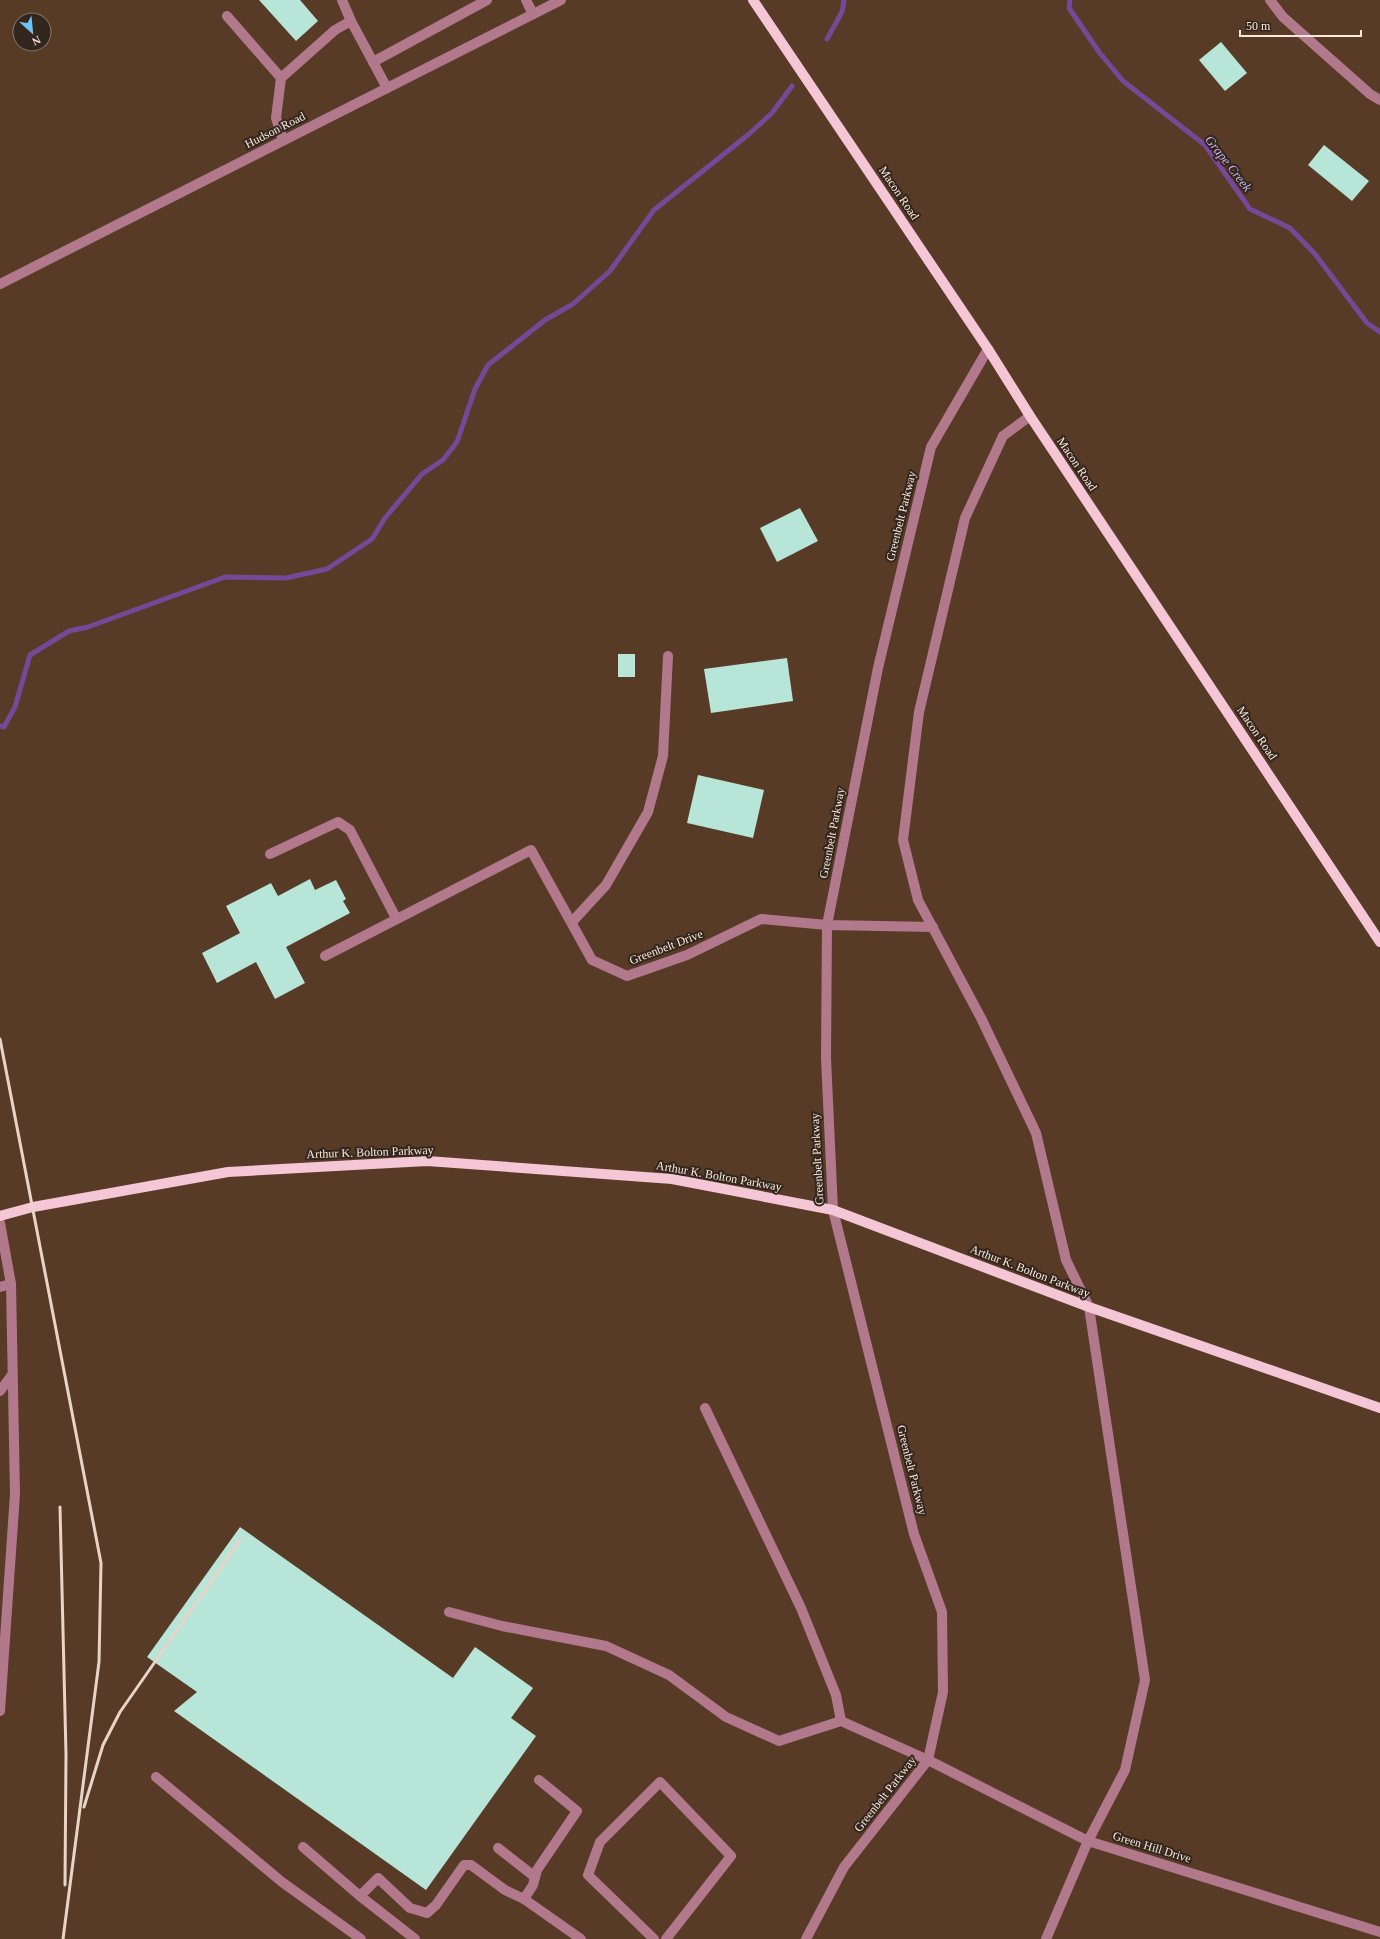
<svg xmlns="http://www.w3.org/2000/svg" width="1380" height="1939" font-family="Georgia,serif">
  <style>
    .lines { fill: none; stroke-linecap: round; stroke-linejoin: round }
    .stream { stroke: #764897; stroke-width: 5 }
    .building { fill: #b7e5d8 }
    .minor { stroke: #b2798d; stroke-width: 10 }
    .major { stroke: #f5c6d6; stroke-width: 10 }
    .rail { stroke: #e8d5c8; stroke-width: 3 }
    .labels { text-anchor: middle; stroke-width: 4; stroke-linejoin: round; paint-order: stroke }
    .street-label { font-size: 12px; fill: #fae8dc; stroke: #33261d }
    .water-label { font-size: 13px; font-style: italic; fill: #c5b6ee; stroke: #33261d }
  </style>
  <rect width="100%" height="100%" fill="#573b27"/>
  <g class="lines">
    <g class="stream">
      <path d="M 1070,0 L 1069,8 L 1099,52 L 1123,81 L 1205,145 L 1250,209 L 1290,228 L 1315,254 L 1367,323 L 1380,332"/>
      <path d="M 827,39 L 842,12 L 844,0"/>
      <path d="M 0,726 L 4,727 L 15,707 L 30,655 L 69,631 L 88,627 L 225,577 L 286,578 L 327,569 L 372,539 L 385,518 L 422,474 L 443,460 L 457,442 L 475,389 L 488,365 L 545,320 L 573,304 L 610,271 L 654,210 L 749,134 L 772,113 L 792,86"/>
    </g>
  </g>
  <g class="building">
    <path d="M 259,0 L 300,0 L 318,21 L 296,41 Z"/>
    <path d="M 1221,42 L 1247,73 L 1225,91 L 1199,60 Z"/>
    <path d="M 1324,145 L 1369,181 L 1352,201 L 1308,165 Z"/>
    <path d="M 800,508 L 818,541 L 777,562 L 760,528 Z"/>
    <rect x="618" y="654" width="17" height="23"/>
    <path d="M 787,658 L 793,701 L 711,713 L 704,669 Z"/>
    <path d="M 698,775 L 764,790 L 753,838 L 687,823 Z"/>
    <path d="M 310,879 L 315,890 L 336,880 L 346,899 L 343,901 L 350,913 L 286,947 L 305,983 L 275,999 L 256,962 L 217,983 L 202,953 L 240,933 L 226,906 L 271,883 L 278,896 Z"/>
    <path d="M 240,1527 L 453,1678 L 475,1647 L 533,1688 L 511,1718 L 536,1736 L 426,1890 L 174,1711 L 197,1692 L 147,1657 Z"/>
  </g>
  <g class="lines">
    <g class="minor">
      <path d="M 342,0 L 351,21"/>
      <path d="M 526,0 L 533,14"/>
      <path d="M 1270,0 L 1283,17 L 1370,94 L 1380,100"/>
      <path d="M 227,16 L 281,78 L 276,118 L 283,140"/>
      <path d="M 373,62 L 487,0"/>
      <path d="M 281,78 L 335,30 L 351,21 L 387,88"/>
      <path d="M 0,284 L 561,0"/>
      <path d="M 1030,416 L 1003,436 L 965,518 L 919,712 L 903,840 L 918,900 L 981,1018 L 1036,1133 L 1066,1260 L 1089,1307 L 1145,1680 L 1125,1770 L 1088,1841 L 1046,1939"/>
      <path d="M 270,854 L 338,822 L 350,830 L 396,918"/>
      <path d="M 572,922 L 606,885 L 648,812 L 663,756 L 668,656"/>
      <path d="M 325,956 L 531,850 L 592,960 L 627,976 L 687,955 L 761,919 L 827,925 L 933,927"/>
      <path d="M 0,1223 L 11,1284 L 0,1287"/>
      <path d="M 0,1391 L 12,1375"/>
      <path d="M 705,1408 L 801,1608 L 836,1695 L 841,1721"/>
      <path d="M 449,1612 L 502,1626 L 606,1646 L 669,1675 L 726,1717 L 779,1741 L 841,1721 L 928,1760 L 1088,1841 L 1380,1932"/>
      <path d="M 0,1711 L 15,1494 L 11,1284"/>
      <path d="M 156,1777 L 282,1882 L 361,1939"/>
      <path d="M 539,1780 L 577,1811 L 537,1870 L 533,1885 L 524,1899 L 581,1939"/>
      <path d="M 303,1847 L 360,1896 L 378,1878 L 410,1908 L 427,1913 L 436,1905 L 464,1865 L 471,1865 L 505,1890 L 524,1899"/>
      <path d="M 498,1848 L 535,1877"/>
      <path d="M 360,1896 L 415,1939"/>
      <path d="M 654,1939 L 588,1875 L 600,1842 L 660,1782 L 731,1856 L 666,1939"/>
      <path d="M 806,1939 L 844,1867 L 928,1760 L 943,1692 L 942,1612 L 914,1534 L 833,1210 L 826,1058 L 827,925 L 878,668 L 931,447 L 988,349"/>
    </g>
    <g class="major">
      <path d="M 753,0 L 988,349 L 1030,416 L 1380,942"/>
      <path d="M 0,1216 L 33,1207 L 228,1172 L 427,1161 L 672,1179 L 833,1210 L 1089,1307 L 1380,1408"/>
    </g>
    <g class="rail">
      <path d="M 0,1039 L 101,1563 L 99,1662 L 63,1939"/>
      <path d="M 60,1507 L 66,1754 L 65,1885"/>
      <path d="M 84,1807 L 103,1745 L 120,1712 L 240,1540"/>
    </g>
  </g>
  <g class="labels">
    <g class="street-label">
      <text transform="translate(275 130) rotate(-27)" y="4">Hudson Road</text>
      <text transform="translate(899 193) rotate(56)" y="4">Macon Road</text>
      <text transform="translate(1077 464) rotate(56)" y="4">Macon Road</text>
      <text transform="translate(901 516) rotate(-76)" y="4">Greenbelt Parkway</text>
      <text transform="translate(1257 733) rotate(56)" y="4">Macon Road</text>
      <text transform="translate(832 833) rotate(-79)" y="4">Greenbelt Parkway</text>
      <text transform="translate(666 947) rotate(-21)" y="4">Greenbelt Drive</text>
      <text transform="translate(370 1152) rotate(-2)" y="4">Arthur K. Bolton Parkway</text>
      <text transform="translate(817 1159) rotate(-93)" y="4">Greenbelt Parkway</text>
      <text transform="translate(719 1176) rotate(10)" y="4">Arthur K. Bolton Parkway</text>
      <text transform="translate(1030 1271) rotate(21)" y="4">Arthur K. Bolton Parkway</text>
      <text transform="translate(912 1470) rotate(76)" y="4">Greenbelt Parkway</text>
      <text transform="translate(885 1794) rotate(-52)" y="4">Greenbelt Parkway</text>
      <text transform="translate(1152 1847) rotate(17)" y="4">Green Hill Drive</text>
    </g>
    <g class="water-label">
      <text transform="translate(1229 163) rotate(52)" y="5">Grape Creek</text>
    </g>
  </g>
  <g transform="translate(32 32) rotate(153)"><circle r="19" fill="#33261d" stroke="#837469"/>
  <path d="M0-3L7 15L0 10L-7 15Z" fill="#6fc2f4"/>
  <text y="-6" font-size="11" font-weight="bold" text-anchor="middle" fill="#fae8dc">N</text>
  </g>
  <path d="M1240 30v6h121v-6" fill="none" stroke="#fae8dc" stroke-width="2"/>
  <text x="1246" y="30" font-size="12" fill="#fae8dc" stroke="#33261d" stroke-width="3" paint-order="stroke">50 m</text>
</svg>
